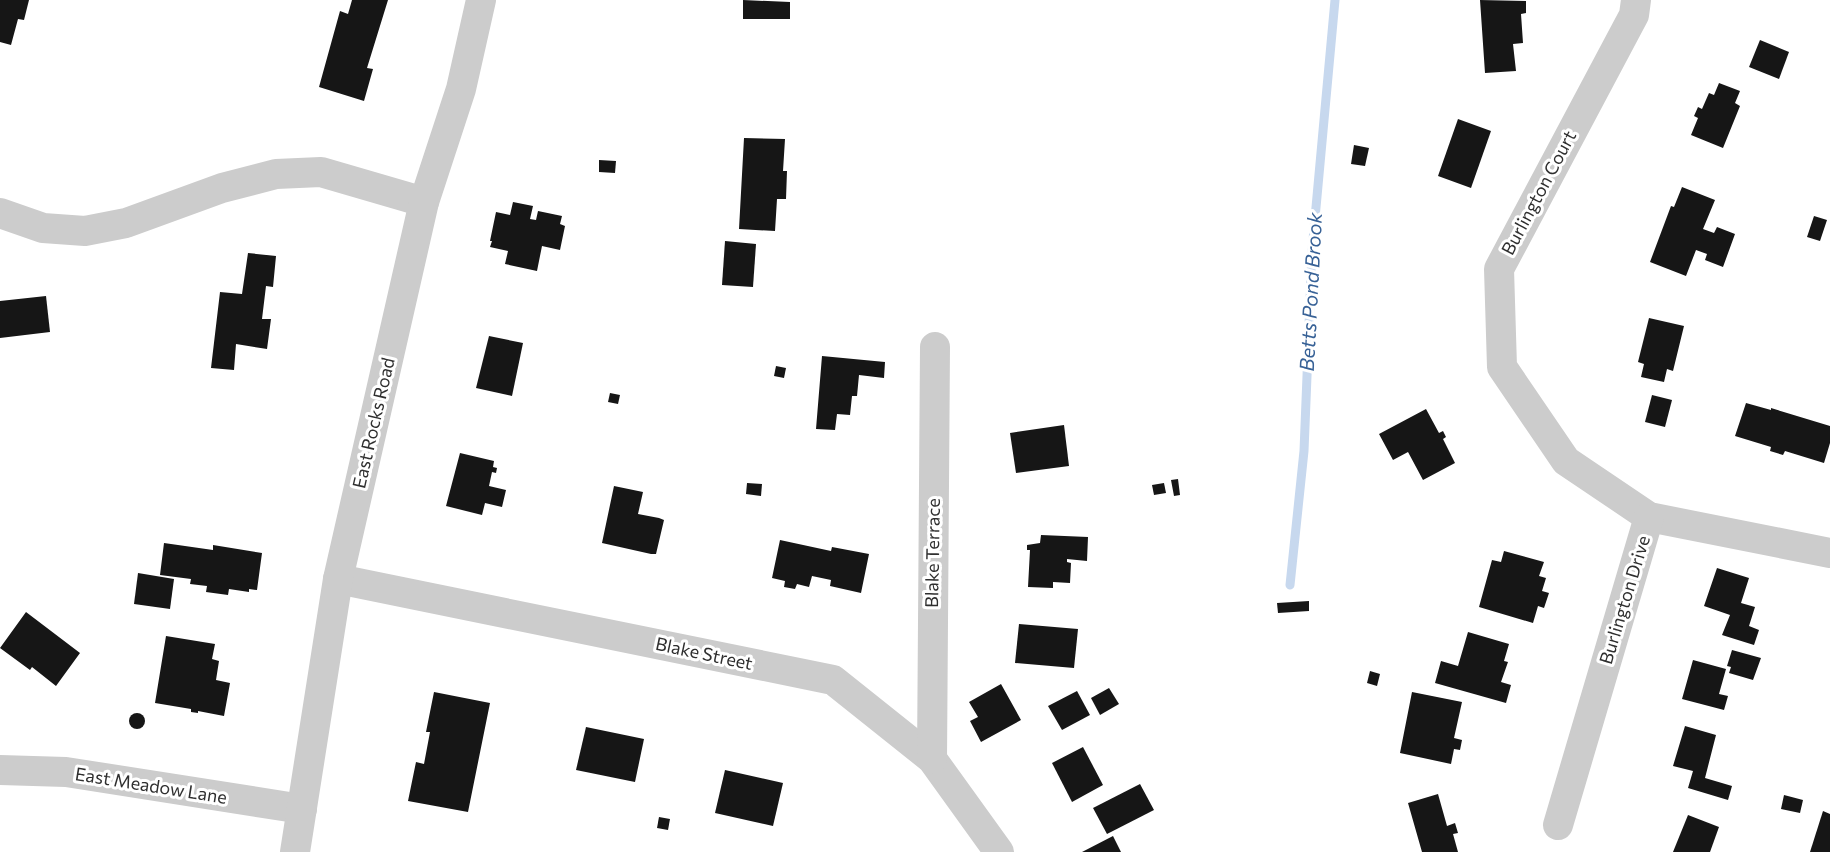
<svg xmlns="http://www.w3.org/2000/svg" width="1830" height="852" font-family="Commissioner,sans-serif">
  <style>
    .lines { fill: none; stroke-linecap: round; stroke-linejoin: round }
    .stream { stroke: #c7d8ee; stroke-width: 9 }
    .building { fill: #161616 }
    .minor { stroke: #ccc; stroke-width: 30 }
    .labels { text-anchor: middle; stroke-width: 6; stroke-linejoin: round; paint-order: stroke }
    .street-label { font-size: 18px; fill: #2f2f2f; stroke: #fff }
    .water-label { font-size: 20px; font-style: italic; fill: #376196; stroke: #fff }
  </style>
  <rect width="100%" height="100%" fill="#fff"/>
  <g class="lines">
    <path class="stream" d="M 1290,585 L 1304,451 L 1312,251 L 1335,0"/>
  </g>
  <g class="building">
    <path d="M 0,0 L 29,0 L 24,20 L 18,19 L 11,45 L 0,42 Z"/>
    <path d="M 352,0 L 388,0 L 367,68 L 373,69 L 364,101 L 319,87 L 340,11 L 348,14 Z"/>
    <path d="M 743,0 L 790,2 L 790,19 L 743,19 Z"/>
    <path d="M 1480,0 L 1526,1 L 1526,13 L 1521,14 L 1523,43 L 1513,44 L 1516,71 L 1485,73 Z"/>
    <path d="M 1760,40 L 1789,52 L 1779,79 L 1749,67 Z"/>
    <path d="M 1719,83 L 1740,91 L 1735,103 L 1740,106 L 1723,148 L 1691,135 L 1698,118 L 1694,116 L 1698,107 L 1702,109 L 1709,93 L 1714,95 Z"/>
    <path d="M 1458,119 L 1491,131 L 1471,188 L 1438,176 Z"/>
    <path d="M 744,138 L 785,139 L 783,171 L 787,171 L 786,199 L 777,199 L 775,231 L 739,229 Z"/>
    <path d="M 1354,145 L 1369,148 L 1365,166 L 1351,164 Z"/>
    <path d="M 599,160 L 616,161 L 615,173 L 599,172 Z"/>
    <path d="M 1682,187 L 1715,200 L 1703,229 L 1714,233 L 1717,227 L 1735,234 L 1723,267 L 1705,260 L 1707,254 L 1696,250 L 1686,276 L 1650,262 L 1671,206 L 1674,207 Z"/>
    <path d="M 513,202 L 533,206 L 530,219 L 536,220 L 538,211 L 562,216 L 560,224 L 565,226 L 560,250 L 542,246 L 537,271 L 505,264 L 508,251 L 490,247 L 492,241 L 490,241 L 496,212 L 510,215 Z"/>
    <path d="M 1814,216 L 1827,220 L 1820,241 L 1807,237 Z"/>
    <path d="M 725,241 L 756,244 L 753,287 L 722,285 Z"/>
    <path d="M 248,253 L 276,256 L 273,287 L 266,286 L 262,319 L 271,319 L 267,349 L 236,344 L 234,370 L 211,368 L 220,292 L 242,294 Z"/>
    <path d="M 46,296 L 50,332 L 0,338 L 0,301 Z"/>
    <path d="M 1649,318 L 1684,326 L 1673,371 L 1667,369 L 1664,382 L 1641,377 L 1644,364 L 1638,362 Z"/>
    <path d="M 489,336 L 523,343 L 512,396 L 476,388 Z"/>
    <path d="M 822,356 L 885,362 L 884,378 L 859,375 L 857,396 L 852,396 L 850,415 L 837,414 L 835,430 L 816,429 Z"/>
    <path d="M 776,366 L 786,368 L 784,378 L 774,376 Z"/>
    <path d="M 610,393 L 620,395 L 618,404 L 608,402 Z"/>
    <path d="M 1652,395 L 1672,400 L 1665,427 L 1645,422 Z"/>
    <path d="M 1746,403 L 1771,410 L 1771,408 L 1830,426 L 1830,443 L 1824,463 L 1785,451 L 1783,455 L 1770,451 L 1771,447 L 1735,436 Z"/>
    <path d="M 1426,409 L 1439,433 L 1443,431 L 1446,437 L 1443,439 L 1455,463 L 1423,480 L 1408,452 L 1393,460 L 1379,434 Z"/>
    <path d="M 1064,425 L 1069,466 L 1016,473 L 1010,433 Z"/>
    <path d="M 460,453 L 494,461 L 493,467 L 497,468 L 496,473 L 492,472 L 489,486 L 506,490 L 502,507 L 485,503 L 482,515 L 446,506 Z"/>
    <path d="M 1178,479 L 1180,495 L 1174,496 L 1171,480 Z"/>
    <path d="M 747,483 L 762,484 L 761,496 L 746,494 Z"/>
    <path d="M 1164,483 L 1166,493 L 1154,495 L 1152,485 Z"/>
    <path d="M 614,486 L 643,492 L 638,514 L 659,518 L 664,520 L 656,554 L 651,554 L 602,543 Z"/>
    <path d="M 1041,535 L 1088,537 L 1087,561 L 1067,559 L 1067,562 L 1071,563 L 1070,583 L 1053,582 L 1053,588 L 1028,587 L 1030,550 L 1027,550 L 1027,545 L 1040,543 Z"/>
    <path d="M 780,540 L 831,551 L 832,547 L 869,554 L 861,593 L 830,586 L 831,580 L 812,576 L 809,587 L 797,584 L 795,589 L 784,587 L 785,581 L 772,578 Z"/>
    <path d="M 164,543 L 213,550 L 213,545 L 262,553 L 257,590 L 249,589 L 249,592 L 229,589 L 228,595 L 206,592 L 207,586 L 190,584 L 191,579 L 160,575 Z"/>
    <path d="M 1504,551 L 1544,562 L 1539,576 L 1546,578 L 1542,591 L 1549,593 L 1544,608 L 1538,606 L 1533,623 L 1479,607 L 1492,560 L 1501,562 Z"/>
    <path d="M 1717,568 L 1749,578 L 1741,603 L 1755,607 L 1749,626 L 1759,630 L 1754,645 L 1722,635 L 1730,615 L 1704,606 Z"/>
    <path d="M 138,573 L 174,579 L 170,609 L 134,604 Z"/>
    <path d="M 1309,601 L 1309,611 L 1278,613 L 1277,603 Z"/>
    <path d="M 26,612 L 80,653 L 56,686 L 32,667 L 30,670 L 0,648 Z"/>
    <path d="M 1019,624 L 1078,629 L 1074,668 L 1015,663 Z"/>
    <path d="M 1468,632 L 1509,644 L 1504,661 L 1508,662 L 1501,682 L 1511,685 L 1506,703 L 1435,683 L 1441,661 L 1458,666 Z"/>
    <path d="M 166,636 L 215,644 L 212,659 L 219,661 L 216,680 L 230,683 L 224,716 L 198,711 L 198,713 L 191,712 L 191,709 L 155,703 Z"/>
    <path d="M 1732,650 L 1761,658 L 1753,680 L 1729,673 L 1731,667 L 1727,666 Z"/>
    <path d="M 1693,660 L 1726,669 L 1719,694 L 1728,696 L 1724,710 L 1682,699 Z"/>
    <path d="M 1370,671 L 1380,674 L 1377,686 L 1367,683 Z"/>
    <path d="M 1001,684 L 1021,720 L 981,742 L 970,721 L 978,717 L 969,702 Z"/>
    <path d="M 1109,688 L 1119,704 L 1100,715 L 1091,698 Z"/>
    <path d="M 1077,691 L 1090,715 L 1062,730 L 1048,706 Z"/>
    <path d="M 434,692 L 490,703 L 468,812 L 408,801 L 416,762 L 424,764 L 430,732 L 426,732 Z"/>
    <path d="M 1412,692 L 1462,702 L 1454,738 L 1462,740 L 1460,750 L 1454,749 L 1451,764 L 1400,753 Z"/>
    <circle cx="137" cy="721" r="8"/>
    <path d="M 1685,726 L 1716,735 L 1705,778 L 1732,786 L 1728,800 L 1688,788 L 1693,771 L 1673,766 Z"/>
    <path d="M 586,727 L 644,739 L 635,782 L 576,770 Z"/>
    <path d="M 1083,747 L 1103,785 L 1072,802 L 1052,763 Z"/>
    <path d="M 725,770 L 783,783 L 773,826 L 715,813 Z"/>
    <path d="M 1140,784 L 1154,810 L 1107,834 L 1093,808 Z"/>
    <path d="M 1438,794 L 1447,826 L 1455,823 L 1458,833 L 1453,834 L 1458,852 L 1422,852 L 1408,803 Z"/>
    <path d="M 1784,795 L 1803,800 L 1800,813 L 1781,809 Z"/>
    <path d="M 1823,811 L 1830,814 L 1830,852 L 1810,852 Z"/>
    <path d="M 1688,815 L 1719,827 L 1710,852 L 1673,852 Z"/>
    <path d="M 659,817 L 670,819 L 668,830 L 657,828 Z"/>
    <path d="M 1113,836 L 1121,852 L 1082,852 Z"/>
  </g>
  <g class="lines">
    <g class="minor">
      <path d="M 1636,0 L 1634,15 L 1499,269 L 1502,367 L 1566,461 L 1649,517 L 1830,553"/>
      <path d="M 0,213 L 43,228 L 85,231 L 126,223 L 222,188 L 276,174 L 321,172 L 424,202"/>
      <path d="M 338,579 L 833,680 L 932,759 L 999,852"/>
      <path d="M 932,759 L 935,347"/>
      <path d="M 0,770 L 66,772 L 302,809"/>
      <path d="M 1558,825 L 1649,517"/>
      <path d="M 295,852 L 338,579 L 424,202 L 461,89 L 481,0"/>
    </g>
  </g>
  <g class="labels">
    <g class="street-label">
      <text transform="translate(1539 193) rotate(-62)" y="6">Burlington Court</text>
      <text transform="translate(374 423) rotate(-77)" y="6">East Rocks Road</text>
      <text transform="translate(933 553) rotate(-89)" y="6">Blake Terrace</text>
      <text transform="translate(1625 600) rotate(-73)" y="6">Burlington Drive</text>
      <text transform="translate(704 654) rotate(12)" y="6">Blake Street</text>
      <text transform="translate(151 786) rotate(9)" y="6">East Meadow Lane</text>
    </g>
    <g class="water-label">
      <text transform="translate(1311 292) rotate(-87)" y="7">Betts Pond Brook</text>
    </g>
  </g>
</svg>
